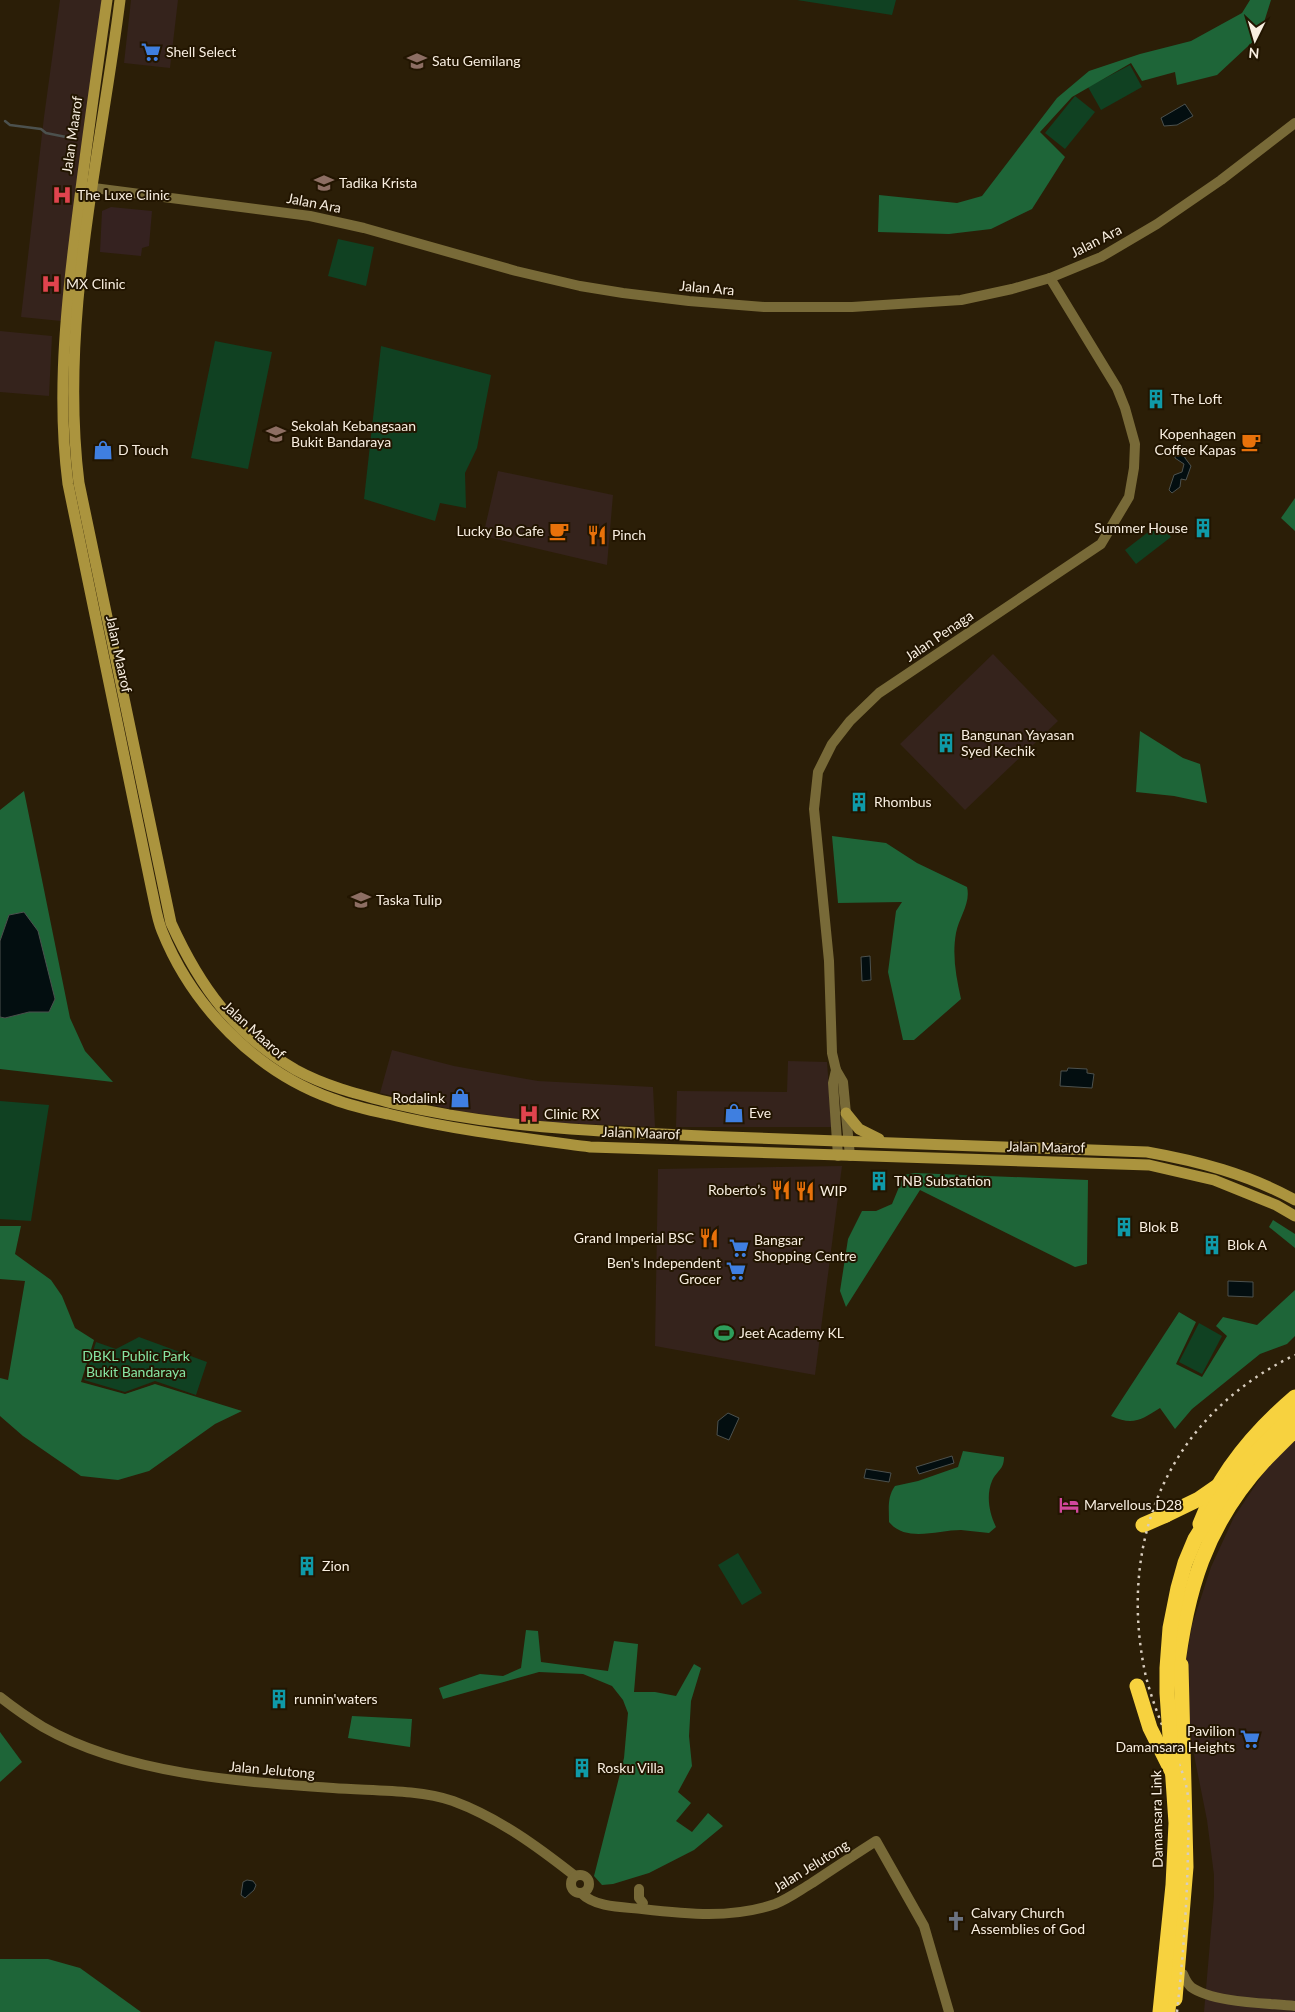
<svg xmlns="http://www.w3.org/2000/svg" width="1295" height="2012" font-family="Lato,sans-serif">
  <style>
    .commercial { fill: #35231c }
    .industrial { fill: #352220 }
    .green { fill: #104122 }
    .forest { fill: #1e6538 }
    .water { fill: #030e10; stroke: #4c514e }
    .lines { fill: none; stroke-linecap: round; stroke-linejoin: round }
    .stream { stroke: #4c514e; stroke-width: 2.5 }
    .tertiary { stroke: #786a38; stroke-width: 10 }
    .secondary { stroke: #ab943e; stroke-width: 11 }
    .motorway { stroke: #f7d23f; stroke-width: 15 }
    .rail { stroke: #d8cdbe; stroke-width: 2.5; stroke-dasharray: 2.5 5; stroke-linecap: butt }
    .motorway-bridge { stroke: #f7d23f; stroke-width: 15 }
    .labels { text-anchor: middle; stroke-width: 4; stroke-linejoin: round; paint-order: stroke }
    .poi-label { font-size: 14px; fill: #f8eee0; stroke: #221500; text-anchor: start }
    .street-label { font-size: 14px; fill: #f8eee0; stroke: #221500 }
    .park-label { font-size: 14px; fill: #86e5a2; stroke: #221500 }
  </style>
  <rect width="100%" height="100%" fill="#2b1e07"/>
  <g class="commercial">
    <path d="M 60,0 L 102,0 L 61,321 L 21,317 L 44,117 Z"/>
    <path d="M 131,0 L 178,0 L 170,68 L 124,63 Z"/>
    <path d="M 0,331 L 52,336 L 49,396 L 0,392 Z"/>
    <path d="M 498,471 L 613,495 L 607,565 L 483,536 Z"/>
    <path d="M 993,654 L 1058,721 L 965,810 L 900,744 Z"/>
    <path d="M 392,1050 L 454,1066 L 538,1081 L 653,1087 L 655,1127 L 540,1122 L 459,1111 L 380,1093 Z"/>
    <path d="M 788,1061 L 827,1062 L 832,1127 L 676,1127 L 677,1091 L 787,1092 Z"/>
    <path d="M 842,1166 L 815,1375 L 655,1346 L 658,1169 Z"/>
    <path d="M 1295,1436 L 1295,2012 L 1204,2012 L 1214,1896 L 1214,1875 L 1207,1820 L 1183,1700 L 1184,1671 L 1192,1625 L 1211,1567 L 1234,1517 L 1267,1468 Z"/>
  </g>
  <path class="industrial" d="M 111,207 L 152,211 L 149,246 L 142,248 L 141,256 L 100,252 L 102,211 Z"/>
  <g class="green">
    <path d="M 797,0 L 896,0 L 892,15 Z"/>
    <path d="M 1130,65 L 1142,87 L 1101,110 L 1088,87 Z"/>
    <path d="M 1075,96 L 1095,112 L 1065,149 L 1045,133 Z"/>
    <path d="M 338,239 L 374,247 L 366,286 L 328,276 Z"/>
    <path d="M 215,341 L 272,352 L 248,469 L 191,458 Z"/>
    <path d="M 381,346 L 491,375 L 477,448 L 465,473 L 466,508 L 440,503 L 435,521 L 364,499 Z"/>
    <path d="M 1160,523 L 1171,537 L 1136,564 L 1125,550 Z"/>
    <path d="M 0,1101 L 49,1105 L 31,1221 L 0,1219 Z"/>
    <path d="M 1199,1323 L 1222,1336 L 1202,1374 L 1179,1362 Z"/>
    <path d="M 139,1337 L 207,1362 L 196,1395 L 155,1381 L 125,1392 L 84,1380 L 96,1342 L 116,1349 Z"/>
    <path d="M 738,1553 L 762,1593 L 742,1605 L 718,1565 Z"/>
  </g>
  <g class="forest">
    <path d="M 1250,0 L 1271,0 L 1260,35 L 1217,75 L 1177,85 L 1175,72 L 1142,81 L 1131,63 L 1072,97 L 1040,132 L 1065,157 L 1032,209 L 991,229 L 949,234 L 878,232 L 879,195 L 957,203 L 982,196 L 1057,98 L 1089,71 L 1140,54 L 1191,41 L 1242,13 Z"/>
    <path d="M 1295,498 L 1295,531 L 1281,518 Z"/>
    <path d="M 1140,731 L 1183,758 L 1200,764 L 1207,803 L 1174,796 L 1136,792 Z"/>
    <path d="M 24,791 L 70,1018 L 85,1051 L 113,1082 L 0,1069 L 0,1017 L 5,1018 L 29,1012 L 49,1012 L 55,999 L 46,967 L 9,915 L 0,941 L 0,810 Z"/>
    <path d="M 832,836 L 886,843 L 917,863 L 967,887 C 971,903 959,917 956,933 C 952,955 956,977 961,999 L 914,1040 L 903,1040 L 888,972 L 896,911 L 902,902 L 838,903 Z"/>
    <path d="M 915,1173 L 1088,1180 L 1087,1264 L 1075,1267 L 920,1190 L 846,1307 L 840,1291 L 848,1239 L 862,1211 L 876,1211 L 892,1204 L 904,1175 Z"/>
    <path d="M 1273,1220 L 1295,1234 L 1295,1248 L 1269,1227 Z"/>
    <path d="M 0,1226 L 21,1226 L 15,1254 L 51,1280 L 62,1296 L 75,1328 L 94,1340 L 81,1382 L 125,1394 L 155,1384 L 242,1411 L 215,1424 L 149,1471 L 118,1480 L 81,1476 L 23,1436 L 0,1416 L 0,1378 L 8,1380 L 25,1281 L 0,1279 Z"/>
    <path d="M 1295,1290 L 1295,1336 L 1287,1344 L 1260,1354 L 1192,1409 L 1175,1429 L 1160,1408 C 1141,1420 1133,1426 1111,1416 L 1179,1312 L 1196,1322 L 1176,1364 L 1202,1377 L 1227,1336 L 1216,1326 L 1223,1317 L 1257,1325 Z"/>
    <path d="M 963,1451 L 1004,1457 C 1004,1470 997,1470 992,1481 C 986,1495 989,1513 996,1527 L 989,1533 C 980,1532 970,1531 961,1530 C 938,1530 906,1543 889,1522 C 889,1509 887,1497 895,1486 L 918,1481 L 958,1467 Z"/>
    <path d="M 526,1630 L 538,1631 L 541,1662 L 608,1671 L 614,1641 L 638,1644 L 634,1692 L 655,1692 L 676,1696 L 694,1664 L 701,1668 L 691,1701 L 689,1736 L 692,1766 L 678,1792 L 691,1803 L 676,1821 L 692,1832 L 708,1813 L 723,1826 L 694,1850 L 649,1873 L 613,1884 L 602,1885 L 594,1876 L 624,1758 L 628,1713 L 623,1700 L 612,1686 L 583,1674 L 539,1672 L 443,1699 L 439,1688 L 480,1674 L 503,1676 L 521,1668 Z"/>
    <path d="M 352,1716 L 412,1719 L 410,1747 L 348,1738 Z"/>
    <path d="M 0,1732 L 22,1762 L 0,1782 Z"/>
    <path d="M 0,1959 L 48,1959 L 80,1968 L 141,2012 L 0,2012 Z"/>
  </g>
  <g class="water">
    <path d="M 1185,104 L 1193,116 L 1177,125 L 1164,126 L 1161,118 Z"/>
    <path d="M 1176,444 L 1183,446 L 1185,458 L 1191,466 L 1186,480 L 1181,479 L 1180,487 L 1172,493 L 1169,490 L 1174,475 L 1182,472 L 1184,464 L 1175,458 Z"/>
    <path d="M 24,912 L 38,931 L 55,999 L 49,1012 L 29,1012 L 5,1018 L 0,1017 L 0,941 L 9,915 Z"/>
    <path d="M 870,956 L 871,980 L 862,981 L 861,957 Z"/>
    <path d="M 1068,1068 L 1087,1069 L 1087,1073 L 1094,1074 L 1092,1088 L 1060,1086 L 1061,1071 L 1067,1071 Z"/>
    <path d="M 1228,1281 L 1253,1282 L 1253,1297 L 1228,1296 Z"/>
    <path d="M 728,1413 L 739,1418 L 729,1440 L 717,1435 L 718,1421 Z"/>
    <path d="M 952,1456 L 954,1463 L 919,1474 L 916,1467 Z"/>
    <path d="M 866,1469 L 891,1473 L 889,1482 L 864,1478 Z"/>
    <path d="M 247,1880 L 253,1881 L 256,1885 L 254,1890 L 245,1898 L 241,1895 L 243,1882 Z"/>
  </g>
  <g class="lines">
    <path class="stream" d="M 5,121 L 10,125 L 41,129 L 46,133 L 76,139"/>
    <g class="tertiary">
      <path d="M 86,187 L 310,216 L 364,228 L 516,271 L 580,286 L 623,293 L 689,301 L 764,307 L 852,307 L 961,300 L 1012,289 L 1050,278 L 1101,257 L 1157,224 L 1221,180 L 1295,123"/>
      <path d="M 836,1070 L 843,1082 L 850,1156"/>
      <path d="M 838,1156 L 833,1083 L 836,1070 L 832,1053 L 829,961 L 814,809 L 818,772 L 832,744 L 850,721 L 879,693 L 1101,544 L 1129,497 L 1134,468 L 1135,444 L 1125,408 L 1117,388 L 1050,278"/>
      <path d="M 0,1697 C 14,1708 28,1718 43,1727 C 125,1774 241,1782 333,1788 C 371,1791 418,1789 453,1801 C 499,1818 538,1847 575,1876"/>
      <circle cx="580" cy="1884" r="9"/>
      <path d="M 639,1889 L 639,1898 L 643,1903"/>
      <path d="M 581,1893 C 596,1908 623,1907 642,1909 C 686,1914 732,1919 775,1904 C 788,1899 800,1890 812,1883 C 833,1869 854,1855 876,1841 L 924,1926 L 949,2012"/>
      <path d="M 1183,1974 C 1185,1979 1187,1983 1191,1987 C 1213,2003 1268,2003 1295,2006"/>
    </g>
    <g class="secondary">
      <path d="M 107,0 C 95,84 83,168 73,253 C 64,329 58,407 68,484 L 152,891 C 155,904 157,919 162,931 C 192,1006 256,1072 333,1099 C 351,1106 369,1110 388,1114 C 454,1130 522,1138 590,1147 L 1149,1165 L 1214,1180 L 1276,1205 L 1295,1216"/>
      <path d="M 120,0 C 100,159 59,321 79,483 L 171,923 C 200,987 234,1034 296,1070 C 327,1087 361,1095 396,1104 C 505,1130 616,1132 728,1137 C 867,1142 1007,1147 1147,1152 C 1198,1161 1248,1174 1295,1200"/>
      <path d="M 846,1113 L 859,1129 L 879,1139"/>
    </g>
    <g class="motorway">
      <path d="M 1265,1460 L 1295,1430"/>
      <path d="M 1200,1524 C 1219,1474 1254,1432 1295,1397"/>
      <path d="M 1143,1525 L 1166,1515"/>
      <path d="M 1137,1686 L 1150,1728 L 1172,1772"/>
      <path d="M 1175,1999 L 1186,1867 L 1181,1665"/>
      <path d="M 1168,2012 L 1170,1986"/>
    </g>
    <path class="rail" d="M 1177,2012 C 1183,1958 1187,1905 1188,1850 C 1188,1833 1190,1815 1188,1797 C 1186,1776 1177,1760 1169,1741 C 1160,1722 1151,1696 1146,1677 C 1116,1542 1168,1416 1295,1355"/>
    <g class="motorway-bridge">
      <path d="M 1166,1515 L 1199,1499 L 1225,1481"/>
      <path d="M 1176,1678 C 1186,1591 1205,1525 1265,1460"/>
      <path d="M 1160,2012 L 1173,1885 L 1176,1823 L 1167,1693 L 1167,1668 L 1170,1628 L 1178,1588 L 1185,1563 L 1195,1539 L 1238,1470 L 1295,1413"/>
    </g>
  </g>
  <defs>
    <symbol id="supermarket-bare" viewBox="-9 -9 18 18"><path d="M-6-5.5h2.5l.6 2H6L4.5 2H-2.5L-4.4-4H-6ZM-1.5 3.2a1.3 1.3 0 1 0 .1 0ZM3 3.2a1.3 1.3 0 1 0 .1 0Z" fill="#3f7fe0" stroke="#221500" stroke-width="2.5" paint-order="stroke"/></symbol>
    <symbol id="school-bare" viewBox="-9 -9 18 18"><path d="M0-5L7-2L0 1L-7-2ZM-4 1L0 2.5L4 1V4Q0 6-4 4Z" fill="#8d6e63" stroke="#221500" stroke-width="2.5" paint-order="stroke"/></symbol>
    <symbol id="hospital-bare" viewBox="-9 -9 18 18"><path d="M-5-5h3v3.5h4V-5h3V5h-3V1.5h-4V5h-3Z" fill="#e0444e" stroke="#221500" stroke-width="2.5" paint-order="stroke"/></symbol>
    <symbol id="building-bare" viewBox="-9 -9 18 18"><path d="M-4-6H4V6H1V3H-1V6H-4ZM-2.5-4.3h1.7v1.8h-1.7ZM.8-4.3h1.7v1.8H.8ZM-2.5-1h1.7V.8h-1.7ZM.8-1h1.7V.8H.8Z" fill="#0f9aa8" stroke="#221500" stroke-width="2.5" paint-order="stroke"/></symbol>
    <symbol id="cafe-bare" viewBox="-9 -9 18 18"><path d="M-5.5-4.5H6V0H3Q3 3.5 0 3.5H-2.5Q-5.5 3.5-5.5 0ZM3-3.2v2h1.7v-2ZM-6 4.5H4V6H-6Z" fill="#e8710a" stroke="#221500" stroke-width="2.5" paint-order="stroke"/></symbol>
    <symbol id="shop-bare" viewBox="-9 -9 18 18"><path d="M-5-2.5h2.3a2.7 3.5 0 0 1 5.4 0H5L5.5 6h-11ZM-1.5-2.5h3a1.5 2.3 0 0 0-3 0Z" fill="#3f7fe0" stroke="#221500" stroke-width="2.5" paint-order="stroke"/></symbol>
    <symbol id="restaurant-bare" viewBox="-9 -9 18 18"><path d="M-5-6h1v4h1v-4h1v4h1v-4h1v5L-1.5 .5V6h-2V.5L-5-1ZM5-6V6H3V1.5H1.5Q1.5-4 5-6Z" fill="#e8710a" stroke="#221500" stroke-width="2.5" paint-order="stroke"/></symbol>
    <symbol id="stadium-bare" viewBox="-9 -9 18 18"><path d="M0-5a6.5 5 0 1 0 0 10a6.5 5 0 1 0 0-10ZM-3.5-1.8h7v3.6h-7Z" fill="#2e9e5b" stroke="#221500" stroke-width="2.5" paint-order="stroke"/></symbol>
    <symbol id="hotel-bare" viewBox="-9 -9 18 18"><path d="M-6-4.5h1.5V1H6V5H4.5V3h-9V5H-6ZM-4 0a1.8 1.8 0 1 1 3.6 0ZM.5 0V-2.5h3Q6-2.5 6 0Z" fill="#d1479c" stroke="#221500" stroke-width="2.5" paint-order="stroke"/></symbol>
    <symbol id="church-bare" viewBox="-9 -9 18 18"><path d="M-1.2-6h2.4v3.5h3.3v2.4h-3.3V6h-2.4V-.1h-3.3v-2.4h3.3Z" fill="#6b7280" stroke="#221500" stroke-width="2.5" paint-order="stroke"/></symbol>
  </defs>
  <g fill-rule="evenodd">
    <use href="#supermarket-bare" x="137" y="38" width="28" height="28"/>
    <use href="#school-bare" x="403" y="47" width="28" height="28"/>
    <use href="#school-bare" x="310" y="169" width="28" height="28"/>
    <use href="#hospital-bare" x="48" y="181" width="28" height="28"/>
    <use href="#hospital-bare" x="37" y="270" width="28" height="28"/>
    <use href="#building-bare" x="1142" y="385" width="28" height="28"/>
    <use href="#school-bare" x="262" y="420" width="28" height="28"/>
    <use href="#cafe-bare" x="1237" y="428" width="28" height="28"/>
    <use href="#shop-bare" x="89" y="436" width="28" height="28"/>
    <use href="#building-bare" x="1189" y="514" width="28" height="28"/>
    <use href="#cafe-bare" x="545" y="517" width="28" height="28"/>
    <use href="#restaurant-bare" x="583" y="521" width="28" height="28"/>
    <use href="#building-bare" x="932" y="729" width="28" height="28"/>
    <use href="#building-bare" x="845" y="788" width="28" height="28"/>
    <use href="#school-bare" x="347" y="886" width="28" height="28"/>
    <use href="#shop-bare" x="446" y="1084" width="28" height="28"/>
    <use href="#shop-bare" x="720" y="1099" width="28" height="28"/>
    <use href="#hospital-bare" x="515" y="1100" width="28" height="28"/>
    <use href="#building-bare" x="865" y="1167" width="28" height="28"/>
    <use href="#restaurant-bare" x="767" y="1176" width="28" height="28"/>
    <use href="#restaurant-bare" x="791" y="1177" width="28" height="28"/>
    <use href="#building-bare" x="1110" y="1213" width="28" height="28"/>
    <use href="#restaurant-bare" x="695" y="1224" width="28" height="28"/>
    <use href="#building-bare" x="1198" y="1231" width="28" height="28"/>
    <use href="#supermarket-bare" x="725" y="1234" width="28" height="28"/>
    <use href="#supermarket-bare" x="722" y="1257" width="28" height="28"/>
    <use href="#stadium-bare" x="710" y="1319" width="28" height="28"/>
    <use href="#hotel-bare" x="1055" y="1491" width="28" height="28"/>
    <use href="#building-bare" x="293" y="1552" width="28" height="28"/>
    <use href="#building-bare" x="265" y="1685" width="28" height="28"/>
    <use href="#supermarket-bare" x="1236" y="1725" width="28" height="28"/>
    <use href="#building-bare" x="568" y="1754" width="28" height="28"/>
    <use href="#church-bare" x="942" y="1907" width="28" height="28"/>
  </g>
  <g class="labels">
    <g class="poi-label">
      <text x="166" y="57">Shell Select</text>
      <text x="432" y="66">Satu Gemilang</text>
      <text x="339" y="188">Tadika Krista</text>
      <text x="77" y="200">The Luxe Clinic</text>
      <text x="66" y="289">MX Clinic</text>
      <text x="1171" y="404">The Loft</text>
      <text x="291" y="431">Sekolah Kebangsaan<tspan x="291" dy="16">Bukit Bandaraya</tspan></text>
      <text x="1236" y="439" text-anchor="end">Kopenhagen<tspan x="1236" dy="16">Coffee Kapas</tspan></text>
      <text x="118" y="455">D Touch</text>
      <text x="1188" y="533" text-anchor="end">Summer House</text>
      <text x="544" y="536" text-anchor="end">Lucky Bo Cafe</text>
      <text x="612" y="540">Pinch</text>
      <text x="961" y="740">Bangunan Yayasan<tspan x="961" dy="16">Syed Kechik</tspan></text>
      <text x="874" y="807">Rhombus</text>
      <text x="376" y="905">Taska Tulip</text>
      <text x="445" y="1103" text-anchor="end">Rodalink</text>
      <text x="749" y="1118">Eve</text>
      <text x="544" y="1119">Clinic RX</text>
      <text x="894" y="1186">TNB Substation</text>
      <text x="766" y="1195" text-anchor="end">Roberto’s</text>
      <text x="820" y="1196">WIP</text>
      <text x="1139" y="1232">Blok B</text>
      <text x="694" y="1243" text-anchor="end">Grand Imperial BSC</text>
      <text x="754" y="1245">Bangsar<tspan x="754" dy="16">Shopping Centre</tspan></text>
      <text x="1227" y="1250">Blok A</text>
      <text x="721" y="1268" text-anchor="end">Ben's Independent<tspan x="721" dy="16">Grocer</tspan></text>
      <text x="739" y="1338">Jeet Academy KL</text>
      <text x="1084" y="1510">Marvellous D28</text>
      <text x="322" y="1571">Zion</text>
      <text x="294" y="1704">runnin'waters</text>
      <text x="1235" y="1736" text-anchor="end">Pavilion<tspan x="1235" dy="16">Damansara Heights</tspan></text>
      <text x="597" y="1773">Rosku Villa</text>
      <text x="971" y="1918">Calvary Church<tspan x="971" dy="16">Assemblies of God</tspan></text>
    </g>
    <g class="street-label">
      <text transform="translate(72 135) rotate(-82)" y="5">Jalan Maarof</text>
      <text transform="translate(314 203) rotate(11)" y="5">Jalan Ara</text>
      <text transform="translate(1096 241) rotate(-27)" y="5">Jalan Ara</text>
      <text transform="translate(707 288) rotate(5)" y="5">Jalan Ara</text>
      <text transform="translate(939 636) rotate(-34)" y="5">Jalan Penaga</text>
      <text transform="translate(119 654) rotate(78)" y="5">Jalan Maarof</text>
      <text transform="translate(254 1030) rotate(42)" y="5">Jalan Maarof</text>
      <text transform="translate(641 1133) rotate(2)" y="5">Jalan Maarof</text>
      <text transform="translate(1046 1147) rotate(1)" y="5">Jalan Maarof</text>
      <text transform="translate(272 1770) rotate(5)" y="5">Jalan Jelutong</text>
      <text transform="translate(1157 1819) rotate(-91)" y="5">Damansara Link</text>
      <text transform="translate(811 1866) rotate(-32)" y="5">Jalan Jelutong</text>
    </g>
    <g class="park-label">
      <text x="136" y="1361">DBKL Public Park<tspan x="136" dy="16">Bukit Bandaraya</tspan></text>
    </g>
  </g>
  <g transform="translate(1255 40) rotate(185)" stroke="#221500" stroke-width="4" paint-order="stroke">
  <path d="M0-4L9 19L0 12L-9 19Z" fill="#f8eee0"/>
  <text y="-8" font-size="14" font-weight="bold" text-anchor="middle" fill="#f8eee0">N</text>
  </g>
</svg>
